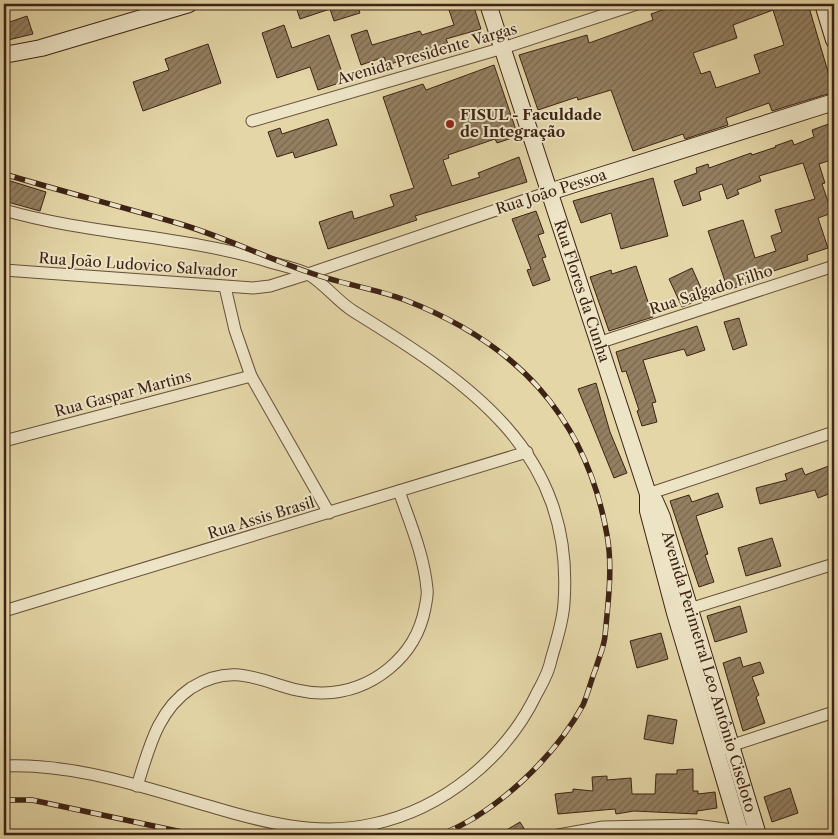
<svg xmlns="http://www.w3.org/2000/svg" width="838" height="839" font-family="'Libre Caslon Text',serif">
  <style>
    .building { fill: url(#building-hatch); stroke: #3d2315; fill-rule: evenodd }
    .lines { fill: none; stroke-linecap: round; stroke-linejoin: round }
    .street-casing { stroke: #67503a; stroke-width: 13 }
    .secondary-casing { stroke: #3d2315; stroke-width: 18 }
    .street { stroke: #ede4c6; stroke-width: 11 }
    .secondary { stroke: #ede4c6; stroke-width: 16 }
    .rail-casing { stroke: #3d2315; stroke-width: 5.5 }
    .rail { stroke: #ede4c6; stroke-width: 4; stroke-dasharray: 11; stroke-linecap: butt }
    .poi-dot { fill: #8f2418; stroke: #ede4c6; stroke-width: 2 }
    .labels { text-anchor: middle; stroke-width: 4; stroke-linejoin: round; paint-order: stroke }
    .street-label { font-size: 15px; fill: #3d2315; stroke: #ede4c6 }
    .poi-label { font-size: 15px; font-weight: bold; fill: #3d2315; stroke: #ede4c6; text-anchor: start }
  </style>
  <defs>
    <pattern id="building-hatch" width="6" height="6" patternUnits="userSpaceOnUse" patternTransform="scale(1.25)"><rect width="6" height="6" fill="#948061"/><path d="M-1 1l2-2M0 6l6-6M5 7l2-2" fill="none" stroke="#7a684f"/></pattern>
  </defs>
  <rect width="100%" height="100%" fill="#e4d6a7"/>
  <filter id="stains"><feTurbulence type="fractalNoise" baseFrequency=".004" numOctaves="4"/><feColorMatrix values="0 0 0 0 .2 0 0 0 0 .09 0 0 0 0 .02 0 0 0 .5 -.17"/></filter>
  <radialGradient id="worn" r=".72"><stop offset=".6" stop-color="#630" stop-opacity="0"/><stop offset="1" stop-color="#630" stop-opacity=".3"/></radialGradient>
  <g class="building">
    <path d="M 295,4 L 357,4 L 360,13 L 334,21 L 330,9 L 300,19 Z"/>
    <path d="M 447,4 L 473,4 L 481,29 L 446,39 L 449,46 L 387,65 L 384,57 L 361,65 L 351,35 L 367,30 L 372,45 L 420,31 L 422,35 L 454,25 Z"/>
    <path d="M 698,4 L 808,4 L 834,92 L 772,111 L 769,103 L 726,118 L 728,125 L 685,139 L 683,134 L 633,151 L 611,90 L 578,100 L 577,97 L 538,110 L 519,55 L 587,35 L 589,43 L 653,20 L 651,14 L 677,5 L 679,10 ZM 773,10 L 784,45 L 754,55 L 760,73 L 716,88 L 710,71 L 701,74 L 693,53 L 737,38 L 733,25 Z"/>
    <path d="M 27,16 L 33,34 L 4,41 L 4,24 Z"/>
    <path d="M 284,25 L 292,48 L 329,35 L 345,81 L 318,90 L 310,67 L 277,78 L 262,33 Z"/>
    <path d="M 208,44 L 221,83 L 143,111 L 133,82 L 169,70 L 165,59 Z"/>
    <path d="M 494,65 L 518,136 L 497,143 L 495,139 L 448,155 L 449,158 L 443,160 L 452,186 L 480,177 L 478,173 L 519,157 L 527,182 L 415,216 L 417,220 L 328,249 L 319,222 L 352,211 L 354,219 L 394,206 L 390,195 L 414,188 L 383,97 L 423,84 L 426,90 Z"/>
    <path d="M 328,119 L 337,145 L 295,158 L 293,152 L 277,157 L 268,132 L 280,128 L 282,134 Z"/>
    <path d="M 834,122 L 834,159 L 819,164 L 825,183 L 822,184 L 832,213 L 818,218 L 828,248 L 807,255 L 808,260 L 761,275 L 762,279 L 728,290 L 708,231 L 743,220 L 755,258 L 776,251 L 771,236 L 782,232 L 775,210 L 815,199 L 803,163 L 759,176 L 761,181 L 737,190 L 739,194 L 727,199 L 722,184 L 699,192 L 701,200 L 683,206 L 674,181 L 697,173 L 696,168 L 708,164 L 709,168 L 751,153 L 752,155 L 776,147 L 775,146 L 792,140 L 794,145 L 814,137 L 812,130 Z"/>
    <path d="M 653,178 L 668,236 L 621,249 L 611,213 L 581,223 L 573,201 Z"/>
    <path d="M 4,179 L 46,192 L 40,211 L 4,201 Z"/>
    <path d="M 536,211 L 544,233 L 538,235 L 546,257 L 542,258 L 550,280 L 533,286 L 527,270 L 531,269 L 512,219 Z"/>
    <path d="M 636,266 L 653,317 L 609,331 L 590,277 L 611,270 L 612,274 Z"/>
    <path d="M 692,268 L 705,297 L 682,307 L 669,279 Z"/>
    <path d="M 739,318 L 747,345 L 733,350 L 724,322 Z"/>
    <path d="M 697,326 L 705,350 L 687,356 L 684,349 L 643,360 L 656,402 L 652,403 L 657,422 L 642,426 L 637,411 L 639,410 L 626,371 L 622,372 L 616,352 Z"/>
    <path d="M 596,383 L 610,432 L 627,473 L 614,478 L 578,389 Z"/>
    <path d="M 834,464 L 834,492 L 818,498 L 815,490 L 760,504 L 756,488 L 787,480 L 785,474 L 802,468 L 805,475 Z"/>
    <path d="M 718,493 L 723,507 L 696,516 L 708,554 L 705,555 L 714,582 L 699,587 L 670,501 L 689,495 L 692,502 Z"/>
    <path d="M 772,538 L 781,566 L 746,576 L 738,548 Z"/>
    <path d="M 740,606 L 747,632 L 715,642 L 707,616 Z"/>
    <path d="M 661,633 L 668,659 L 637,668 L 630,641 Z"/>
    <path d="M 740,657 L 743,667 L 760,662 L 764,673 L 752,677 L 759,695 L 756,697 L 765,723 L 743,731 L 723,663 Z"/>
    <path d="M 648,715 L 677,720 L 673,744 L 644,739 Z"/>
    <path d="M 693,769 L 693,791 L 698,791 L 698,794 L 715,792 L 717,808 L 697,811 L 697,814 L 634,811 L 616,814 L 615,809 L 558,814 L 555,794 L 573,792 L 573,789 L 593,791 L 592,777 L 607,776 L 607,780 L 631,778 L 632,794 L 655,794 L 656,774 L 677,774 L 677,770 Z"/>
    <path d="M 790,788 L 798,813 L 772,822 L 764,797 Z"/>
    <path d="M 520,822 L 528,835 L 498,835 Z"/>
  </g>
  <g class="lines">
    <defs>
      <g id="street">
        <path d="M 149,4 L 152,16"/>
        <path d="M 252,121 L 503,48 L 637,4"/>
        <path d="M 4,210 C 90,235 181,235 267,261 C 279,265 296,268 308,274 C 325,284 337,301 353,311 C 468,382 575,451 564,603 C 563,622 556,642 551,660 C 549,672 543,682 537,693 C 506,758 443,809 373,824 C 318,837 262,822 209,806 C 142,787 74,763 4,766"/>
        <path d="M 4,270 L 253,288 L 270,286 L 308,274 L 549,192"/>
        <path d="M 225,287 L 235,330 L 251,376 L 329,513"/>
        <path d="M 598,343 L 834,266"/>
        <path d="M 4,441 L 251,376"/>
        <path d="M 648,494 L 834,432"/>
        <path d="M 4,611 L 527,452"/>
        <path d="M 683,611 L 834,564"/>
        <path d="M 724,748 L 834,712"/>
        <path d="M 137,786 C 149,749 157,711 191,688 C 243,655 274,694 323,693 C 372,692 416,657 425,608 C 426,602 428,595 427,589 C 424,555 410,523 399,491"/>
        <path d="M 558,835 L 603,827 L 695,825 L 740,831 L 744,830"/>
      </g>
      <g id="secondary">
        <path id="s1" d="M 488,4 L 648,494 L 648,511 L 675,613 L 741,835"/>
        <path d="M 823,4 L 834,40"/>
        <path d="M 4,55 L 41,48 L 189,4"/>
        <path d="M 549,192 L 834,102"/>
        <path id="s2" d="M 648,494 L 655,501 L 662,517 L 758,835"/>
      </g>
    </defs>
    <use href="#street" class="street-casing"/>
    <use href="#secondary" class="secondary-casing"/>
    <use href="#street" class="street"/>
    <use href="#secondary" class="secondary"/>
    <defs>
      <g id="rail">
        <path d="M 4,174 C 61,191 119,206 177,223 C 222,236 264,257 308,272 C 340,284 374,288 405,300 C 516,343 586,416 607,535 C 613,568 608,603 605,636 C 604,647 599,657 596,668 C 591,680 588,694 583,705 C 554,758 496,813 440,835"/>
        <path d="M 4,800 L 32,800 L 196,835"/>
      </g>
    </defs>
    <use href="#rail" class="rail-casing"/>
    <use href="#rail" class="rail"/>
  </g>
  <circle class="poi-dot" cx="450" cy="124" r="5"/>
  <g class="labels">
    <g class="street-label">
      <text transform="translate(427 54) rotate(-16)" y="5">Avenida Presidente Vargas</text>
      <text transform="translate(551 192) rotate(-18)" y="5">Rua João Pessoa</text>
      <text transform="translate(138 265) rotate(4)" y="5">Rua João Ludovico Salvador</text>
      <text transform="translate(711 290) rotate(-18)" y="5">Rua Salgado Filho</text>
      <text dy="5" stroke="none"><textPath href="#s1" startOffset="302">Rua Flores da Cunha</textPath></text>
      <text transform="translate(123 394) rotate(-15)" y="5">Rua Gaspar Martins</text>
      <text transform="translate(261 518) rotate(-17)" y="5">Rua Assis Brasil</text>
      <text dy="5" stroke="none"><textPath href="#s2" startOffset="189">Avenida Perimetral Leo Antônio Ciseloto</textPath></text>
    </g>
    <g class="poi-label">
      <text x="460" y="120">FISUL - Faculdade<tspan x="460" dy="17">de Integração</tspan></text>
    </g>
  </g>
  <rect width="838" height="839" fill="none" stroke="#e4d6a7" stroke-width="20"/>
  <rect x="5" y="5" width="828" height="829" fill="none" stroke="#3d2315" stroke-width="2.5"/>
  <rect x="10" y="10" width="818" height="819" fill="none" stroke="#3d2315"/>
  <rect width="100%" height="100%" filter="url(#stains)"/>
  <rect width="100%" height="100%" fill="url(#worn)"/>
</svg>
